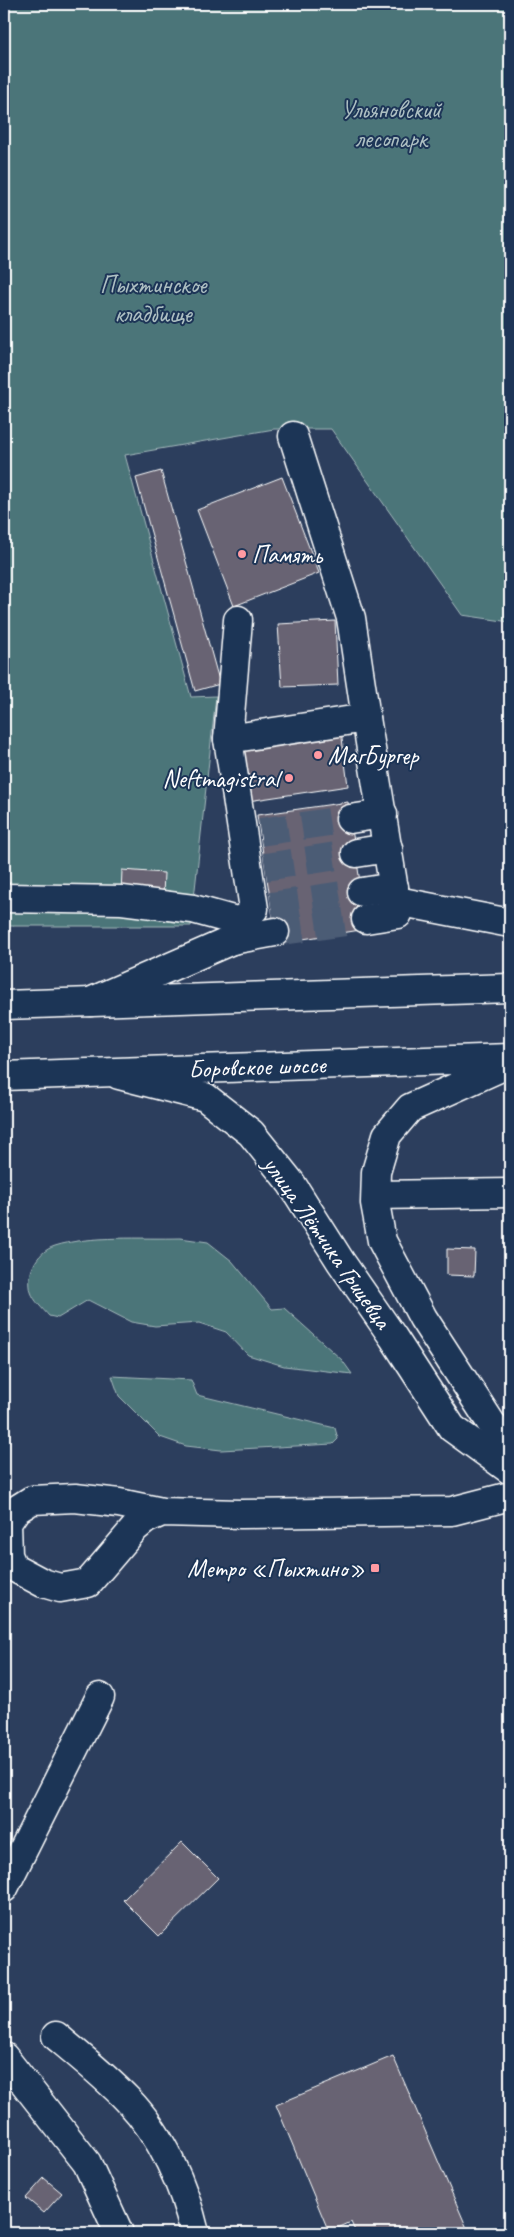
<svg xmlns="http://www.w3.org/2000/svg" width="514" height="2237" font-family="Caveat,sans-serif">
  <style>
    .green { fill: #4b7479; stroke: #a5babc }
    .building { fill: #686473; stroke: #fff }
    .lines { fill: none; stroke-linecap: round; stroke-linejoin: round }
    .minor-tunnel { stroke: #4c5b75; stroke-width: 28; stroke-dasharray: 28 14; stroke-linecap: butt }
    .minor-casing { stroke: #fff; stroke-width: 31 }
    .major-casing { stroke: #fff; stroke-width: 31 }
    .minor { stroke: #1d3557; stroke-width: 28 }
    .major { stroke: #1d3557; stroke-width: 28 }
    .poi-dot { fill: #ff9aa2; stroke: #1d3557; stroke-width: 2 }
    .labels { text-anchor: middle; stroke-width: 4; stroke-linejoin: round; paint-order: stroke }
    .park-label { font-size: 25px; fill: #aec0c3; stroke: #1d3557 }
    .poi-label { font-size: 25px; fill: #fff; stroke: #1d3557; text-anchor: start }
    .street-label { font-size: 25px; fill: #fff; stroke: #1d3557 }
  </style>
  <rect width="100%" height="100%" fill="#2c3e5d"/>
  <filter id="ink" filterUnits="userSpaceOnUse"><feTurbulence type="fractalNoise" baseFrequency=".02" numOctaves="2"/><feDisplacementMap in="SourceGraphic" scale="10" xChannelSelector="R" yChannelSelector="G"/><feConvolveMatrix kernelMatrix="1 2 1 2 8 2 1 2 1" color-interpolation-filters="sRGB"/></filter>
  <g filter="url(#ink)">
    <g class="green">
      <path d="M 4,4 L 510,4 L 510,622 L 462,615 L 331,429 L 274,429 L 125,455 L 191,697 L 216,696 L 191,926 L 4,926 Z"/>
      <path d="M 180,1238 L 208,1242 L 232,1261 L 272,1309 L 284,1308 L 342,1360 L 352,1374 L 284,1366 L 248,1355 L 226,1332 L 199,1323 L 155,1326 L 131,1322 L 88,1300 L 58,1318 L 49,1316 C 43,1309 34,1301 31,1292 C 26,1274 36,1252 55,1246 C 89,1235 144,1239 180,1238 Z"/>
      <path d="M 112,1376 L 191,1380 L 197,1395 L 335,1428 L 338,1439 L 333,1444 L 221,1450 L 186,1446 L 160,1437 L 119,1396 Z"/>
    </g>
    <g class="building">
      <path d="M 161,471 L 220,684 L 195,691 L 136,478 Z"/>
      <path d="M 282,477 L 319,573 L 234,606 L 197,510 Z"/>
      <path d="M 335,621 L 338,685 L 282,687 L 278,624 Z"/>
      <path d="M 341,730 L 348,786 L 248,801 L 240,745 Z"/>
      <path d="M 348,802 L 367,929 L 277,943 L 257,815 Z"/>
      <path d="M 122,870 L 164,873 L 163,896 L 121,894 Z"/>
      <path d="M 447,1249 L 475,1250 L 474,1276 L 447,1275 Z"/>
      <path d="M 182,1842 L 218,1878 L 159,1936 L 123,1900 Z"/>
      <path d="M 393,2056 L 469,2233 L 356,2233 L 351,2222 L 329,2232 L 276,2105 Z"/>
      <path d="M 44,2178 L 62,2193 L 44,2213 L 26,2198 Z"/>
    </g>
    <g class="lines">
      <g class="minor-tunnel">
        <path d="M 260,832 L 350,819"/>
        <path d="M 265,867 L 356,853"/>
        <path d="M 271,906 L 362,892"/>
        <path d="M 275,932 L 366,919"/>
      </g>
      <defs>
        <g id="minor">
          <path d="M 293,436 L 351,618 L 366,718"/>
          <path d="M 228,739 L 238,620"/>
          <path d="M 350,819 L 383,814"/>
          <path d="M 356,853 L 388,848"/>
          <path d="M 362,892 L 394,887"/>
          <path d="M 4,898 L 122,900 L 193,909 L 240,922"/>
          <path d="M 397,901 L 510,923"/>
          <path d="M 254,909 L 228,739 L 366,718 L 398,914 L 366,919"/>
          <path d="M 232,940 L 275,932"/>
          <path d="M 90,1002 L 232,940 L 240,922 L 253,910"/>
          <path d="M 510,1063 L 410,1108 L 387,1135 L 376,1172 L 375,1203 L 382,1241 L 423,1318 L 510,1452"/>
          <path d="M 119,1075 L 205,1097 L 251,1133 L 291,1183 L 341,1262 L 393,1337 L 452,1428 L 510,1470"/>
          <path d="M 376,1195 L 510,1193"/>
          <path d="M 162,1512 L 146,1519 L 135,1528 L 88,1583 L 60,1588 L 43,1583 L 13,1567 L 8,1555 L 7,1523 L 16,1510 L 32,1500 L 75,1498 L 119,1503 L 162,1512 L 241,1514 L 452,1511 L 510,1496"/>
          <path d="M 4,1888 L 100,1697"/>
          <path d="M 56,2036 C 80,2056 106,2077 128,2100 C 162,2135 184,2186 195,2233"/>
          <path d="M 4,2057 L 87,2163 L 119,2233"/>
        </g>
        <g id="major">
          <path d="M 4,1005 L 510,988"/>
          <path d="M 4,1076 L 510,1058"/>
        </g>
      </defs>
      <use href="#minor" class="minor-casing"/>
      <use href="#major" class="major-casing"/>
      <use href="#minor" class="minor"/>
      <use href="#major" class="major"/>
    </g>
  </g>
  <g class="poi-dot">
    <circle cx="242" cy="554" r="5"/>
    <circle cx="318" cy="755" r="5"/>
    <circle cx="289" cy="778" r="5"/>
    <rect x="370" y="1563" width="10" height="10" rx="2.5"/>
  </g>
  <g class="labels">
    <g class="park-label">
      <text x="391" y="118">Ульяновский<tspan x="391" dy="29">лесопарк</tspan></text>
      <text x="153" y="293">Пыхтинское<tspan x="153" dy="29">кладбище</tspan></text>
    </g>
    <g class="poi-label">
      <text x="252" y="563">Память</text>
      <text x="328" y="764">МагБургер</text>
      <text x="279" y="787" text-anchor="end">Neftmagistral</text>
      <text x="365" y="1577" text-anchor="end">Метро «Пыхтино»</text>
    </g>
    <g class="street-label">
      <text transform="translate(257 1066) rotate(-2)" y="9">Боровское шоссе</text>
      <text transform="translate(328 1242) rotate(55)" y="9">улица Лётчика Грицевца</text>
    </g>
  </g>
  <rect width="514" height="2237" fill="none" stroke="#1d3557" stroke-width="20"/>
  <rect x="10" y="10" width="494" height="2217" fill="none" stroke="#fff" stroke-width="2" filter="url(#ink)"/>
</svg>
